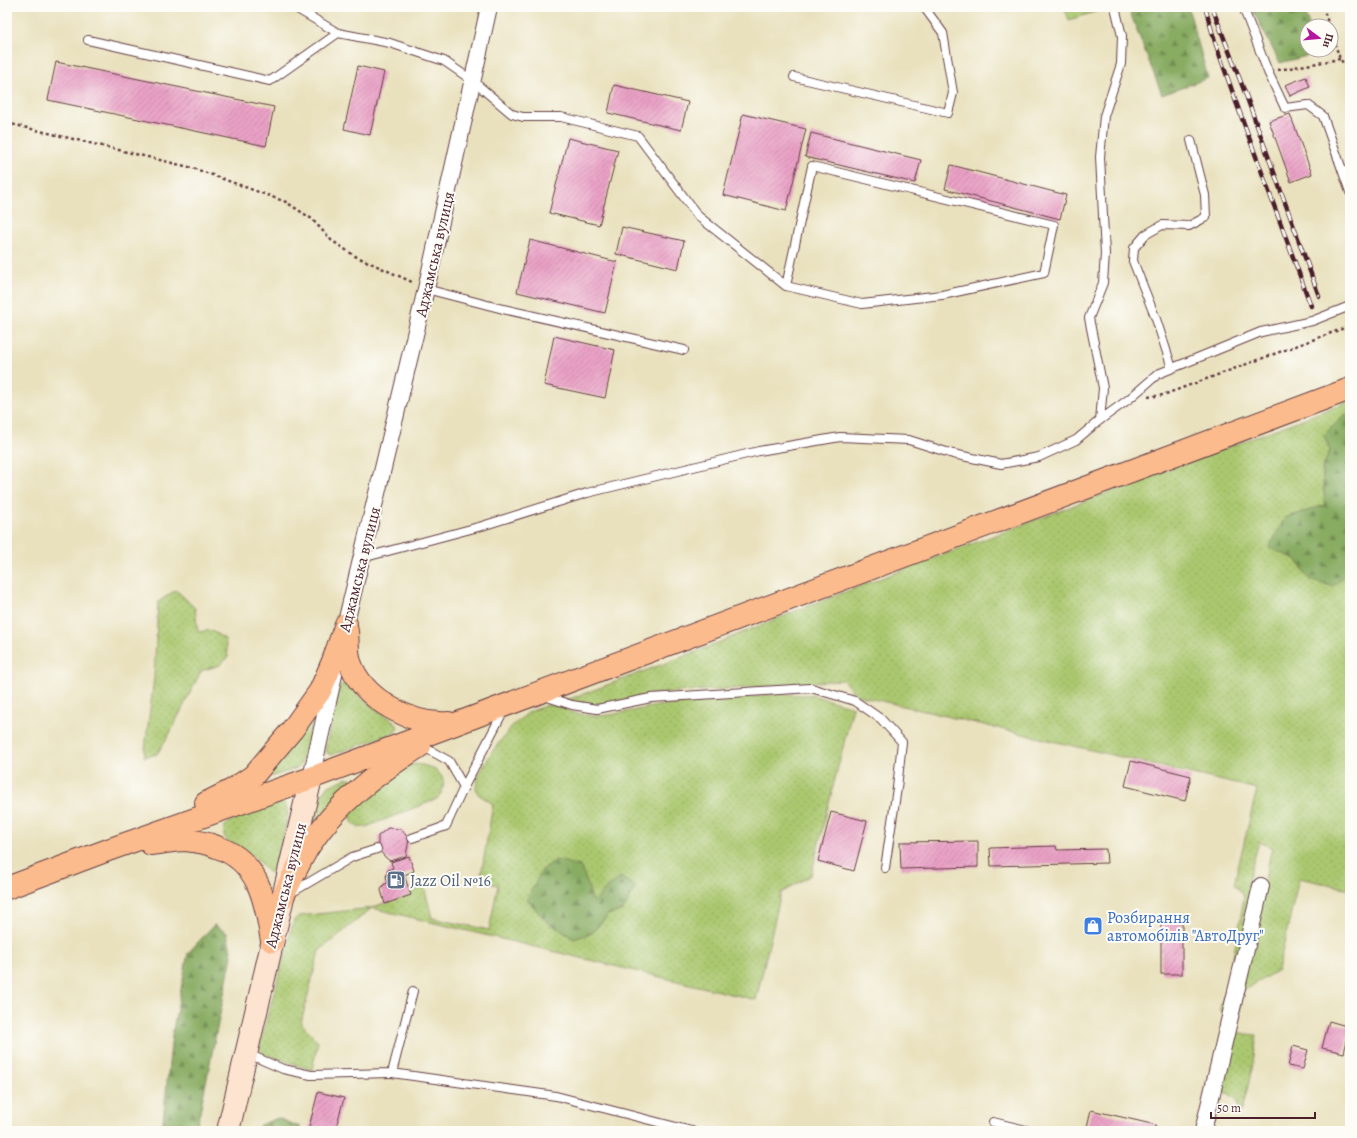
<svg xmlns="http://www.w3.org/2000/svg" width="1357" height="1138" font-family="Alegreya,serif">
  <style>
    .grass { fill: url(#grass-dots); stroke: #7a744d }
    .forest { fill: url(#forest-firs); stroke: #696646 }
    .garden { fill: #abc86f; stroke: #7a744d }
    .building { fill: url(#building-hatch) }
    .lines { fill: none; stroke-linecap: round; stroke-linejoin: round }
    .lane-casing { stroke: #623c41; stroke-width: 10 }
    .street-casing { stroke: #623c41; stroke-width: 18 }
    .secondary-casing { stroke: #623c41; stroke-width: 24 }
    .primary-casing { stroke: #623c41; stroke-width: 24 }
    .path { stroke: #623c41; stroke-width: 2.5; stroke-dasharray: 3 3; stroke-linecap: butt }
    .lane { stroke: #fff; stroke-width: 8 }
    .street { stroke: #fff; stroke-width: 16 }
    .secondary { stroke: #fde4d1; stroke-width: 22 }
    .primary { stroke: #fbbb8d; stroke-width: 22 }
    .rail-casing { stroke: #4a1f2b; stroke-width: 4.5 }
    .rail { stroke: #fdfcf7; stroke-width: 3; stroke-dasharray: 9; stroke-linecap: butt }
    .labels { text-anchor: middle; stroke-width: 4; stroke-linejoin: round; paint-order: stroke }
    .street-label { font-size: 16px; fill: #4a1f2b; stroke: #fdfcf7 }
    .service-label { font-size: 16px; fill: #4e5e75; stroke: #fdfcf7; text-anchor: start }
    .shop-label { font-size: 16px; fill: #366cbe; stroke: #fdfcf7; text-anchor: start }
  </style>
  <defs>
    <pattern id="grass-dots" width="8" height="8" patternUnits="userSpaceOnUse"><rect width="8" height="8" fill="#abc86f"/><path d="M2 2h.1M6 6h.1" fill="none" stroke="#95ab60" stroke-width="1.8" stroke-linecap="round"/></pattern>
    <pattern id="forest-firs" width="22" height="20" patternUnits="userSpaceOnUse"><rect width="22" height="20" fill="#88ac62"/><path d="M5 1l3.5 6h-7zM16 11l3.5 6h-7z" fill="#718b51"/></pattern>
    <pattern id="building-hatch" width="6" height="6" patternUnits="userSpaceOnUse"><rect width="6" height="6" fill="#eaa2c6"/><path d="M-1 1l2-2M0 6l6-6M5 7l2-2" fill="none" stroke="#c083a1"/></pattern>
  </defs>
  <rect width="100%" height="100%" fill="#fdfcf7"/>
  <filter id="ink" filterUnits="userSpaceOnUse"><feTurbulence type="fractalNoise" baseFrequency=".025" numOctaves="2"/><feDisplacementMap in="SourceGraphic" scale="8" xChannelSelector="R" yChannelSelector="G"/><feConvolveMatrix kernelMatrix="1 2 1 2 8 2 1 2 1" color-interpolation-filters="sRGB"/></filter>
  <filter id="wash" filterUnits="userSpaceOnUse"><feTurbulence type="fractalNoise" baseFrequency=".012" numOctaves="4" result="noise"/><feDisplacementMap in="SourceGraphic" scale="16" xChannelSelector="R" yChannelSelector="G"/><feGaussianBlur stdDeviation="0.9" result="paint"/><feColorMatrix in="noise" values="0 0 0 0 0 0 0 0 0 0 0 0 0 0 0 0 0 1.4 0 .05"/><feComposite in="paint" operator="in"/></filter>
  <g filter="url(#wash)">
    <rect width="100%" height="100%" fill="#e9e1be"/>
    <g class="grass">
      <path d="M 1350,401 L 1350,415 L 1346,415 L 1322,469 L 1326,505 L 1285,518 L 1296,559 L 1311,581 L 1348,574 L 1350,578 L 1350,889 L 1299,878 L 1278,970 L 1243,991 L 1237,1033 L 1257,1035 L 1252,1069 L 1242,1111 L 1238,1113 L 1238,1101 L 1228,1093 L 1218,1093 L 1272,847 L 1259,842 L 1247,885 L 1253,891 L 1226,1017 L 1220,1009 C 1231,972 1238,935 1244,897 L 1234,884 L 1257,789 L 856,695 L 843,680 L 744,688 L 660,693 L 596,705 L 567,700 L 698,651 L 805,607 Z"/>
      <path d="M 176,590 L 195,608 L 198,632 L 210,630 L 225,639 L 228,657 L 220,665 L 201,671 L 170,733 L 157,754 L 144,757 L 154,678 L 158,602 Z"/>
      <path d="M 343,683 L 347,683 L 361,698 L 395,722 L 398,727 L 394,733 L 331,755 L 327,753 L 325,749 L 340,686 Z"/>
      <path d="M 778,694 L 812,695 L 853,707 L 811,875 L 781,893 L 756,1000 L 372,908 L 319,951 L 301,1023 L 318,1042 L 312,1070 L 263,1054 L 259,1047 L 294,920 L 299,916 L 372,908 L 424,886 L 432,918 L 489,930 L 498,885 L 480,881 L 493,804 L 478,794 L 476,788 L 478,776 L 492,752 L 512,726 L 529,712 L 547,705 L 559,706 L 573,713 L 594,716 L 610,715 L 657,706 Z"/>
      <path d="M 311,721 L 312,724 L 301,765 L 298,768 L 273,776 L 267,774 Z"/>
      <path d="M 414,764 C 435,765 454,778 437,799 L 366,827 C 353,829 347,818 353,807 L 407,766 Z"/>
      <path d="M 346,778 L 351,779 L 352,781 L 312,825 L 316,803 L 327,787 Z"/>
      <path d="M 278,802 L 283,802 L 286,805 L 288,814 L 278,868 L 277,872 L 272,874 L 267,871 L 255,857 L 227,841 C 222,834 222,827 229,822 Z"/>
    </g>
    <g class="forest">
      <path d="M 1128,7 L 1188,7 L 1208,78 L 1162,95 Z"/>
      <path d="M 1251,7 L 1302,7 L 1310,26 L 1307,26 L 1307,50 L 1320,50 L 1321,52 L 1280,63 Z"/>
      <path d="M 1346,414 L 1350,415 L 1350,578 L 1348,574 L 1333,586 L 1311,581 L 1296,559 L 1269,548 L 1285,518 L 1325,505 L 1322,469 L 1330,451 L 1324,435 Z"/>
      <path d="M 556,860 L 580,866 L 587,882 L 593,903 L 607,888 L 621,877 L 636,887 L 623,910 L 608,915 L 592,933 L 574,939 L 546,921 L 527,899 L 542,870 Z"/>
      <path d="M 214,925 L 227,933 L 232,956 L 196,1131 L 162,1131 L 172,1035 L 188,953 Z"/>
      <path d="M 278,1118 L 300,1127 L 299,1131 L 254,1131 L 260,1125 Z"/>
    </g>
    <path class="garden" d="M 1064,7 L 1111,7 L 1069,20 Z"/>
    <g id="blocks">
      <g class="building">
        <path d="M 56,62 L 274,107 L 266,146 L 48,100 Z"/>
        <path d="M 358,66 L 384,72 L 370,135 L 344,129 Z"/>
        <path d="M 1306,77 L 1310,87 L 1290,96 L 1285,85 Z"/>
        <path d="M 614,85 L 688,102 L 681,130 L 608,113 Z"/>
        <path d="M 743,114 L 806,129 L 786,211 L 723,195 Z"/>
        <path d="M 1290,114 L 1312,174 L 1291,182 L 1269,121 Z"/>
        <path d="M 811,133 L 921,160 L 915,183 L 805,157 Z"/>
        <path d="M 568,138 L 618,150 L 599,225 L 549,213 Z"/>
        <path d="M 951,165 L 1066,195 L 1060,219 L 945,189 Z"/>
        <path d="M 622,227 L 684,241 L 678,269 L 616,254 Z"/>
        <path d="M 530,240 L 617,262 L 605,313 L 517,292 Z"/>
        <path d="M 554,336 L 615,350 L 605,398 L 544,385 Z"/>
        <path d="M 1131,761 L 1191,776 L 1185,801 L 1125,786 Z"/>
        <path d="M 831,812 L 867,821 L 854,871 L 818,861 Z"/>
        <path d="M 388,828 L 401,829 L 409,839 L 406,856 L 390,861 L 385,857 L 378,849 L 378,836 Z"/>
        <path d="M 978,841 L 978,867 L 901,869 L 900,842 Z"/>
        <path d="M 1056,846 L 1057,850 L 1106,849 L 1107,863 L 991,866 L 990,848 Z"/>
        <path d="M 409,856 L 414,871 L 404,875 L 411,895 L 385,904 L 381,890 L 383,885 L 388,883 L 386,877 L 388,870 L 393,868 L 391,862 Z"/>
        <rect x="1161" y="922" width="21" height="52"/>
        <path d="M 1329,1021 L 1350,1027 L 1344,1053 L 1322,1048 Z"/>
        <path d="M 1293,1046 L 1308,1050 L 1303,1069 L 1288,1066 Z"/>
        <path d="M 318,1092 L 344,1098 L 335,1131 L 308,1131 Z"/>
        <path d="M 1091,1110 L 1156,1125 L 1155,1131 L 1086,1131 Z"/>
      </g>
    </g>
  </g>
  <g filter="url(#ink)">
    <use href="#blocks" fill-opacity="0" stroke="#623c41" stroke-width="1"/>
    <g class="lines">
      <defs>
        <g id="lane">
          <path d="M 294,7 L 338,33 L 390,43 L 444,61 L 473,81 L 512,114 L 523,117 L 561,117 L 638,136 L 698,216 L 786,286 L 862,304 L 942,295 L 1044,273 L 1054,225 L 812,166 L 786,286"/>
          <path d="M 1243,7 L 1268,72 L 1285,108 L 1308,105 L 1323,116 L 1350,192"/>
          <path d="M 88,40 L 270,81 L 338,33"/>
          <path d="M 794,77 L 948,113 L 953,93 L 943,33 L 924,7"/>
          <path d="M 426,289 L 503,309 L 684,350"/>
          <path d="M 1172,368 L 1156,319 L 1133,261 L 1134,248 L 1145,235 L 1162,225 L 1189,226 L 1206,217 L 1205,195 L 1191,140"/>
          <path d="M 1100,420 L 1129,399 L 1158,374 L 1261,332 L 1312,321 L 1350,306"/>
          <path d="M 362,558 L 482,526 L 587,493 L 759,451 L 840,437 L 909,440 L 953,454 L 1001,464 L 1039,457 L 1076,440 L 1100,420 L 1103,388 L 1089,318 L 1103,283 L 1105,254 L 1100,157 L 1104,116 L 1121,64 L 1122,36 L 1115,7"/>
          <path d="M 544,696 L 572,705 L 597,709 L 651,698 L 811,688 L 855,701 L 881,719 L 902,742 L 897,788 L 885,868"/>
          <path d="M 422,746 L 449,761 L 464,787"/>
          <path d="M 412,838 L 446,826 L 464,787 L 504,710"/>
          <path d="M 291,893 L 352,857 L 377,849"/>
          <path d="M 248,1054 L 283,1069 L 311,1075 L 392,1073 L 413,991"/>
          <path d="M 392,1073 L 556,1096 L 692,1131"/>
          <path d="M 993,1122 L 1030,1131"/>
        </g>
        <g id="street">
          <path d="M 343,635 L 426,289 L 489,7"/>
          <path d="M 311,778 L 334,675"/>
          <path d="M 1203,1131 L 1261,886"/>
        </g>
        <path id="secondary" d="M 228,1131 L 311,778"/>
        <g id="primary">
          <path d="M 347,631 C 348,640 347,652 350,662 C 362,699 412,726 449,723"/>
          <path d="M 206,803 L 232,790 L 253,776 L 292,730 L 320,691 L 333,661 L 346,624"/>
          <path d="M 151,844 C 162,843 174,840 185,840 C 196,841 207,843 217,847 C 260,862 265,901 272,941"/>
          <path d="M 7,888 L 108,850 L 311,778 L 1350,389"/>
          <path d="M 282,898 C 291,881 299,862 309,846 C 338,802 376,774 420,746"/>
        </g>
      </defs>
      <use href="#lane" class="lane-casing"/>
      <use href="#street" class="street-casing"/>
      <use href="#secondary" class="secondary-casing"/>
      <use href="#primary" class="primary-casing"/>
      <g class="path">
        <path d="M 1323,7 L 1329,26"/>
        <path d="M 1331,32 L 1340,59 L 1350,71"/>
        <path d="M 1278,70 L 1340,59"/>
        <path d="M 7,123 L 193,168 L 286,202 L 312,219 L 331,240 L 355,256 L 414,283"/>
        <path d="M 1148,397 L 1163,395 L 1350,326"/>
      </g>
      <use href="#lane" class="lane"/>
      <use href="#street" class="street"/>
      <use href="#secondary" class="secondary"/>
      <use href="#primary" class="primary"/>
      <defs>
        <g id="rail">
          <path d="M 1205,7 L 1215,42 L 1236,102 L 1311,306"/>
          <path d="M 1212,7 L 1247,98 L 1319,296"/>
          <path d="M 1348,7 L 1350,12"/>
        </g>
      </defs>
      <use href="#rail" class="rail-casing"/>
      <use href="#rail" class="rail"/>
    </g>
  </g>
  <defs>
    <symbol id="fuel-square" viewBox="-11 -11 22 22"><rect x="-9" y="-9" width="18" height="18" rx="4" fill="#5c6f8a" stroke="#fdfcf7"/><path d="M-5.5-6h7V0h2V4h1.3V-2.5L3-4.5l.8-.8L6-3V5H2.5V1h-1V6h-7ZM-4.2-4.7v3.2H.2V-4.7Z" fill="#fff"/></symbol>
    <symbol id="shop-square" viewBox="-11 -11 22 22"><rect x="-9" y="-9" width="18" height="18" rx="4" fill="#3f7fe0" stroke="#fdfcf7"/><path d="M-5-2.5h2.3a2.7 3.5 0 0 1 5.4 0H5L5.5 6h-11ZM-1.5-2.5h3a1.5 2.3 0 0 0-3 0Z" fill="#fff"/></symbol>
  </defs>
  <g fill-rule="evenodd">
    <use href="#fuel-square" x="385" y="869" width="22" height="22"/>
    <use href="#shop-square" x="1082" y="915" width="22" height="22"/>
  </g>
  <g class="labels">
    <g class="street-label">
      <text transform="translate(434 254) rotate(-77)" y="6">Аджамська вулиця</text>
      <text transform="translate(359 569) rotate(-76)" y="6">Аджамська вулиця</text>
      <text transform="translate(285 885) rotate(-76)" y="6">Аджамська вулиця</text>
    </g>
    <g class="service-label">
      <text x="410" y="886">Jazz Oil №16</text>
    </g>
    <g class="shop-label">
      <text x="1107" y="923">Розбирання<tspan x="1107" dy="18">автомобілів "АвтоДруг"</tspan></text>
    </g>
  </g>
  <rect width="1357" height="1138" fill="none" stroke="#fdfcf7" stroke-width="24"/>
  <g transform="translate(1319 38) rotate(106)"><circle r="19" fill="#fdfcf7" stroke="#b5a4a5"/>
  <path d="M0-3L7 15L0 10L-7 15Z" fill="#b5179e"/>
  <text y="-6" font-size="11" font-weight="bold" text-anchor="middle" fill="#4a1f2b">Пн</text>
  </g>
  <path d="M1211 1112v6h104v-6" fill="none" stroke="#4a1f2b" stroke-width="2"/>
  <text x="1217" y="1112" font-size="12" fill="#4a1f2b" stroke="#fdfcf7" stroke-width="3" paint-order="stroke">50 m</text>
</svg>
